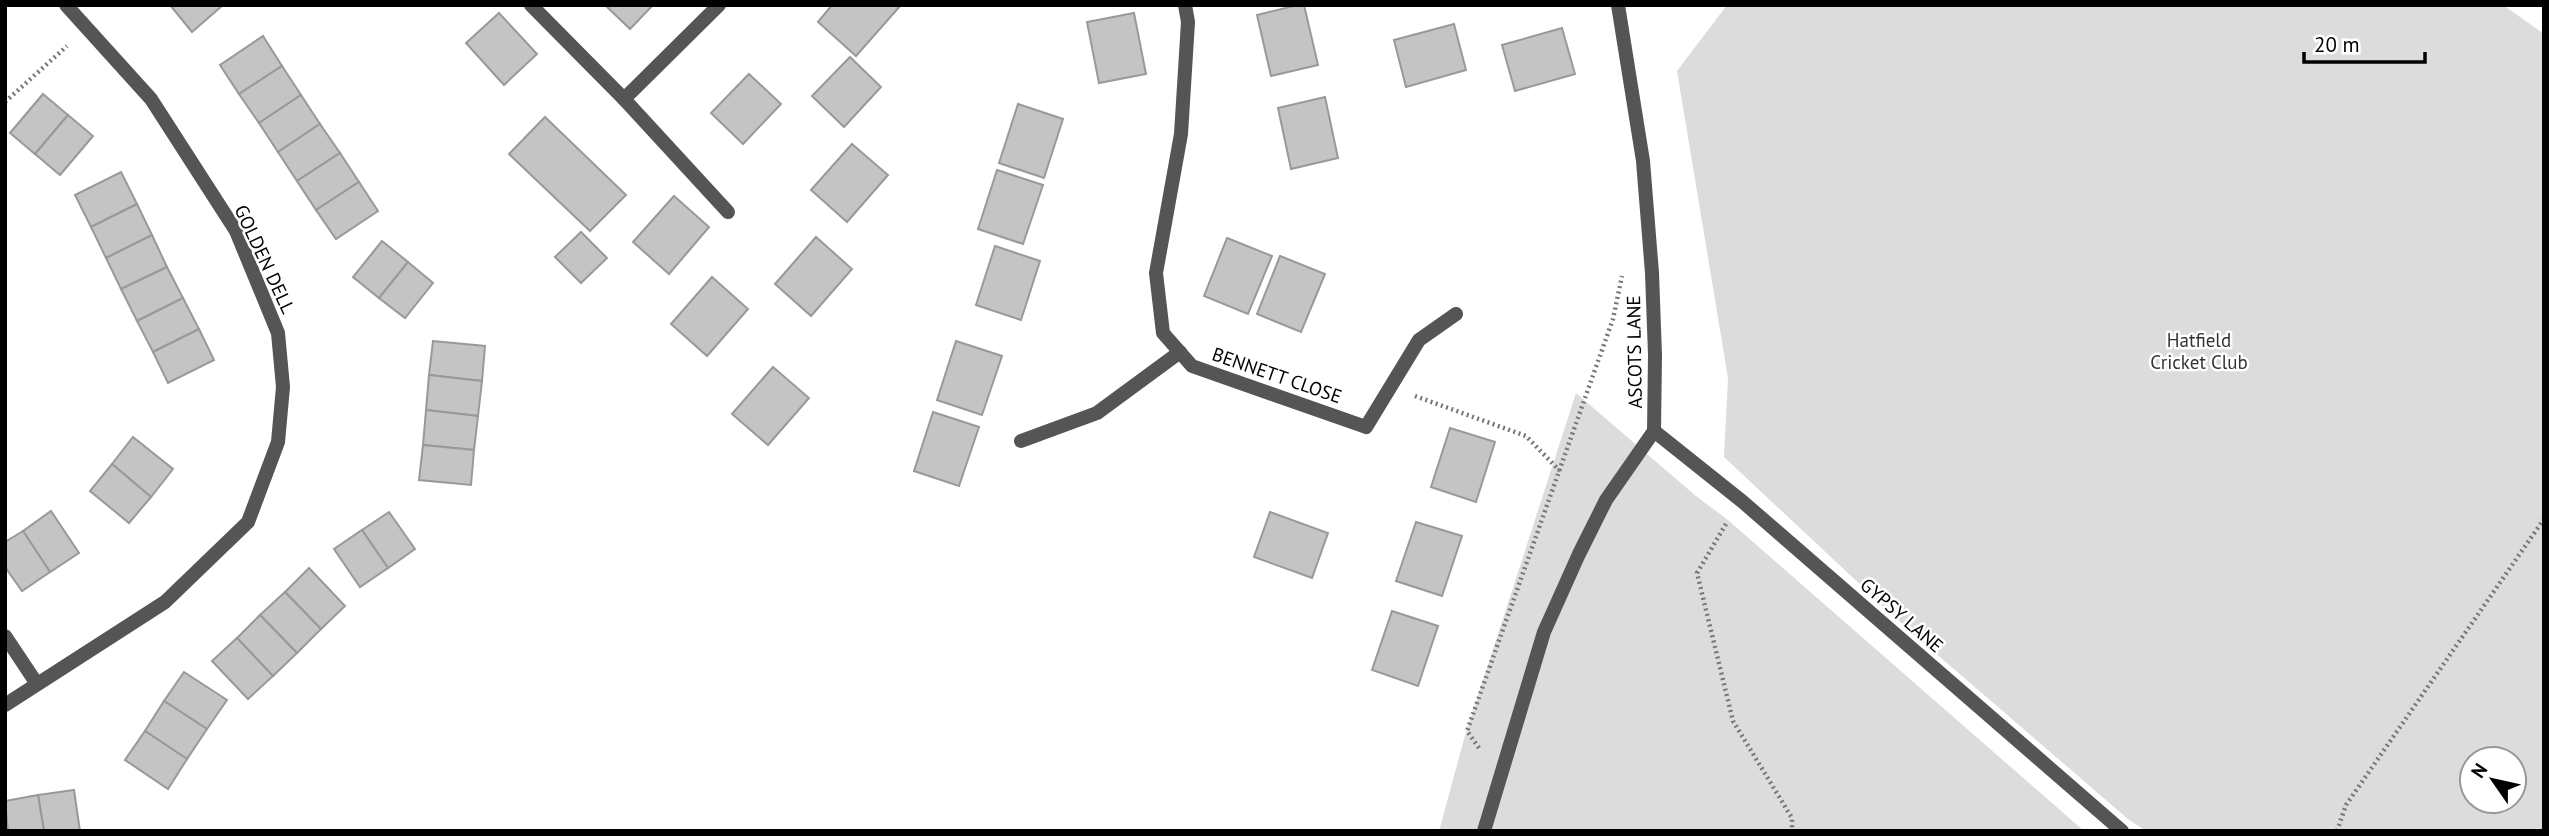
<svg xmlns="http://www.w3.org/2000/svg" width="2549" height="836" font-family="'PT Sans',sans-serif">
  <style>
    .green { fill: #dcdcdc; fill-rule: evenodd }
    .building { fill: #c4c4c4; stroke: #999; stroke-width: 2 }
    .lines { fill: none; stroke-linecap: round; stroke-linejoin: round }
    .path { stroke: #777; stroke-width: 4.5; stroke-dasharray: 2 3.5; stroke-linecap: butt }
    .lane { stroke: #555; stroke-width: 14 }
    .street { stroke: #555; stroke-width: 14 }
    .labels { text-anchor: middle; stroke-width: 5; stroke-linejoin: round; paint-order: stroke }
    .street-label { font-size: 19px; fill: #000; stroke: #fff }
    .park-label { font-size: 19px; fill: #333; stroke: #fff }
  </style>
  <rect width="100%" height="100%" fill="#fff"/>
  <g class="green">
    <path d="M 1727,5 L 2503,5 L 2544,34 L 2544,831 L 2146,831 L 2128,819 L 1912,633 L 1724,457 L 1728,378 L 1677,71 ZM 2514,759 L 2514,801 L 2472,801 L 2472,759 Z"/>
    <path d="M 1576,393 L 1696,496 L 1728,520 L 2084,831 L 1439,831 L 1464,739 Z"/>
  </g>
  <g class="building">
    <path d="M 170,5 L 223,5 L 192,32 Z"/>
    <path d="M 605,5 L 653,5 L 630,29 Z"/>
    <path d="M 832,5 L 901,5 L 856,56 L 818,22 Z"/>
    <path d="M 1298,5 L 1304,5 L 1318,65 L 1271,76 L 1257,15 Z"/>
    <path d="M 499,13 L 537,54 L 504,85 L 466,43 Z"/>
    <path d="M 1134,13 L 1146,74 L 1099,83 L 1087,22 Z"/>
    <path d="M 1454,24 L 1466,70 L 1406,87 L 1394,40 Z"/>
    <path d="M 1562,28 L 1575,74 L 1515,91 L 1502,45 Z"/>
    <path d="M 263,36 L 282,66 L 239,94 L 220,65 Z"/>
    <path d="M 850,57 L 881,87 L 844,127 L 812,96 Z"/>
    <path d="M 282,66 L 301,95 L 259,123 L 239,94 Z"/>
    <path d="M 749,74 L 781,104 L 743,144 L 711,113 Z"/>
    <path d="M 43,94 L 68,115 L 35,154 L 10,133 Z"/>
    <path d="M 301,95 L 320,124 L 278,152 L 259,123 Z"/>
    <path d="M 1325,97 L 1338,158 L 1291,169 L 1278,108 Z"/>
    <path d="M 1018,104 L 1063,119 L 1044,178 L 999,163 Z"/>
    <path d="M 68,115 L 93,136 L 60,175 L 35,154 Z"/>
    <path d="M 545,117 L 626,195 L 590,231 L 509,154 Z"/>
    <path d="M 320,124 L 340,153 L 297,181 L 278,152 Z"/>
    <path d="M 852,144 L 888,175 L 847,222 L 811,190 Z"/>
    <path d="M 340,153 L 359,182 L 316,210 L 297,181 Z"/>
    <path d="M 997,170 L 1043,185 L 1023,244 L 978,229 Z"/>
    <path d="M 121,172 L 137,204 L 91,227 L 75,195 Z"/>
    <path d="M 359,182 L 378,211 L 336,239 L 316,210 Z"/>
    <path d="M 674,196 L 709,227 L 669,274 L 633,242 Z"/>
    <path d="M 137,204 L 152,235 L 106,258 L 91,227 Z"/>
    <path d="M 581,232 L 607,258 L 581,283 L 555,257 Z"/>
    <path d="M 152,235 L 167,267 L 121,289 L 106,258 Z"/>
    <path d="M 816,237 L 852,269 L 811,316 L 775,284 Z"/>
    <path d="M 1227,238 L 1272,256 L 1248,314 L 1204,296 Z"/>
    <path d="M 382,241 L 408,262 L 379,298 L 353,277 Z"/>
    <path d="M 995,246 L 1040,261 L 1021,320 L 976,305 Z"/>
    <path d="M 1280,256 L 1325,274 L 1301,332 L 1257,314 Z"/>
    <path d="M 408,262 L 433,283 L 405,318 L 379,298 Z"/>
    <path d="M 167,267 L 183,298 L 137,321 L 121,289 Z"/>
    <path d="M 712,277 L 748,309 L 707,356 L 671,324 Z"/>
    <path d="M 183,298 L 199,329 L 153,352 L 137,321 Z"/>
    <path d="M 199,329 L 214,360 L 168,383 L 153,352 Z"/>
    <path d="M 433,341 L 485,346 L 482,381 L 429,375 Z"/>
    <path d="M 956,341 L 1002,356 L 982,415 L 937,400 Z"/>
    <path d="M 773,367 L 809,398 L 768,445 L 732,414 Z"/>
    <path d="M 429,375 L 482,381 L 478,416 L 426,410 Z"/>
    <path d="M 426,410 L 478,416 L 474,450 L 423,445 Z"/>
    <path d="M 933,412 L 979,427 L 959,486 L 914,471 Z"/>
    <path d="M 1450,428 L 1495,442 L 1476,502 L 1431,487 Z"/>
    <path d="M 133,437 L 173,469 L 151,497 L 112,464 Z"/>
    <path d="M 423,445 L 474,450 L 471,485 L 419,480 Z"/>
    <path d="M 112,464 L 151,497 L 129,523 L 90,491 Z"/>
    <path d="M 51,511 L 79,553 L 50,572 L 23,531 Z"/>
    <path d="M 389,512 L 415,549 L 388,568 L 362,530 Z"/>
    <path d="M 1270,512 L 1328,533 L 1312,578 L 1254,557 Z"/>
    <path d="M 1416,522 L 1462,536 L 1442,596 L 1396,581 Z"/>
    <path d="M 362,530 L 388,568 L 360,587 L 334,549 Z"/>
    <path d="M 23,531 L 50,572 L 22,591 L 5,567 L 5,542 Z"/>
    <path d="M 309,568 L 345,606 L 321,629 L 285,592 Z"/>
    <path d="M 285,592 L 321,629 L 297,653 L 260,615 Z"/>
    <path d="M 1392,611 L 1438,626 L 1418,686 L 1372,670 Z"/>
    <path d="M 260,615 L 297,653 L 273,676 L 237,638 Z"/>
    <path d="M 237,638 L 273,676 L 248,699 L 212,661 Z"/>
    <path d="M 184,672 L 227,700 L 207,729 L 164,701 Z"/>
    <path d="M 164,701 L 207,729 L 187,759 L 145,731 Z"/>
    <path d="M 145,731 L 187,759 L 168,789 L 125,760 Z"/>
    <path d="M 74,790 L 80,831 L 44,831 L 38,795 Z"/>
    <path d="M 38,795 L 44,831 L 8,831 L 5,801 Z"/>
  </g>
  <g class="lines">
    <g class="path">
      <path d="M 5,102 L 67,46"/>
      <path d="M 1415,396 L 1526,436 L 1560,471"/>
      <path d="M 1726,524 L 1697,573 L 1733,721 L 1792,818 L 1792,831"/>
      <path d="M 1479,748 L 1467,731 L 1613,319 L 1622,276"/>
      <path d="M 2337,831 L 2346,805 L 2544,519"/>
    </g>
    <path class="lane" d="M 1021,441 L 1097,413 L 1180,352"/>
    <g class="street">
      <path d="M 531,5 L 624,99 L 728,212"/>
      <path d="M 1185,5 L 1188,22 L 1181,134 L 1156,273 L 1163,333 L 1192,366 L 1366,427 L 1419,340 L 1456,314"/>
      <path d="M 624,99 L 719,5"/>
      <path d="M 1654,431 L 1743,502 L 2122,831"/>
      <path d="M 5,636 L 37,684"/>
      <path d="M 5,705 L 165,602 L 248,522 L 278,442 L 283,387 L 278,333 L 236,231 L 151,99 L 66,5"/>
      <path d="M 1484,831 L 1544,632 L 1579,554 L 1606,500 L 1654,431 L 1655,355 L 1652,273 L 1643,161 L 1618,5"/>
    </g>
  </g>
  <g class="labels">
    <g class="street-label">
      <text transform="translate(265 259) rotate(65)" y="7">GOLDEN DELL</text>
      <text transform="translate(1634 352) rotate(-91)" y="7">ASCOTS LANE</text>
      <text transform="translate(1277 375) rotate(19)" y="7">BENNETT CLOSE</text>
      <text transform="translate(1902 615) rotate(41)" y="7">GYPSY LANE</text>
    </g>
    <g class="park-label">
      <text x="2199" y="347">Hatfield<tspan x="2199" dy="22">Cricket Club</tspan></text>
    </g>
  </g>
  <rect width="2549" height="836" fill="none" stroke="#000000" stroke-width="14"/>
  <g transform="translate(2493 780) rotate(304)"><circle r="33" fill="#ffffff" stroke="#999999" stroke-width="2"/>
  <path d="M0-5L12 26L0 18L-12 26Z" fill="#000000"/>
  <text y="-10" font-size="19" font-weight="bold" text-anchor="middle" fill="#000000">N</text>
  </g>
  <path d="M2304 52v10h121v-10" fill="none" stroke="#000000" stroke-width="3.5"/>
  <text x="2314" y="52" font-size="21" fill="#000000" stroke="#ffffff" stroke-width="5" paint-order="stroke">20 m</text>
</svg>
